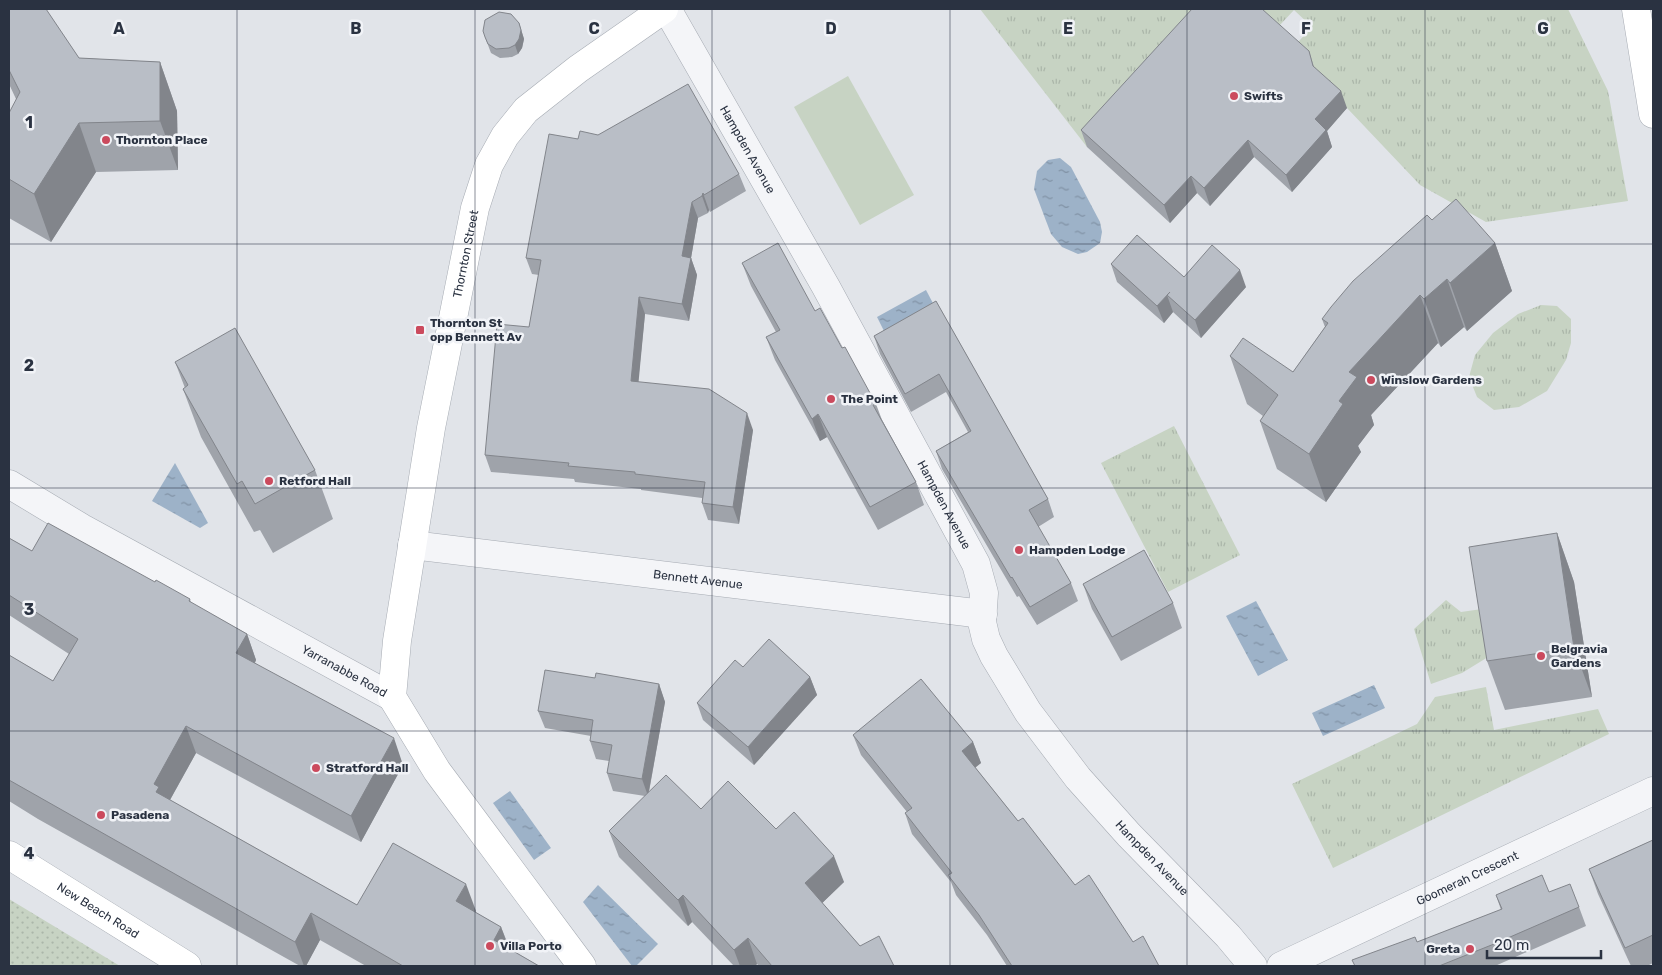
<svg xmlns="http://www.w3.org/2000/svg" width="1662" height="975" font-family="Rubik,sans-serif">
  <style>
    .grass { fill: url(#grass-tufts) }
    .park { fill: url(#park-dots) }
    .pitch { fill: #c7d3c3 }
    .water { fill: url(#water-ripples) }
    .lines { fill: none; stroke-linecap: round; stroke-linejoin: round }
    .street-casing { stroke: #a6abb3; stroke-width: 29 }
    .secondary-casing { stroke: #a6abb3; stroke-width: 29 }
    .street { stroke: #f4f5f8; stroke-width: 28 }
    .secondary { stroke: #fff; stroke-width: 28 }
    .wall { fill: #9fa3aa }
    .shaded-wall { fill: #82858b }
    .building { fill: #b9bec6; stroke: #82858b }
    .grid { fill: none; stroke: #2a3241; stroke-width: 1; stroke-opacity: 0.55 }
    .poi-dot { fill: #cb4a5d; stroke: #f1f3f7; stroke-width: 2 }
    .labels { text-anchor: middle; stroke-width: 5; stroke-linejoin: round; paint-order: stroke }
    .poi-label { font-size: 12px; font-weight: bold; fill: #2a3241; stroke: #f1f3f7; text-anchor: start }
    .street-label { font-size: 12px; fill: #2a3241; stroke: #f1f3f7 }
    .grid-label { font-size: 16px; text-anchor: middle; font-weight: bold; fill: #2a3241; stroke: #f1f3f7; stroke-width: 5; stroke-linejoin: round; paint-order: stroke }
  </style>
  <defs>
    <pattern id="grass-tufts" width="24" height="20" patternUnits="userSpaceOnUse" patternTransform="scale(1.25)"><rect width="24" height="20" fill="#c7d3c3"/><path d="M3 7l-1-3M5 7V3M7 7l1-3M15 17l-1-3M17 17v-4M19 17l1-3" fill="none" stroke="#abb6a9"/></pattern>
    <pattern id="park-dots" width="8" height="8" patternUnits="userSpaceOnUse" patternTransform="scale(1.25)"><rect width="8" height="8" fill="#c7d3c3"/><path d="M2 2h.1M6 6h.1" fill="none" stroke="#abb6a9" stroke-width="1.8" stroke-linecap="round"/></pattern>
    <pattern id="water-ripples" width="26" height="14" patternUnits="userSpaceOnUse" patternTransform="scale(1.25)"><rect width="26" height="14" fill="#9db2c8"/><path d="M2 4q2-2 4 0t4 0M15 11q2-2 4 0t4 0" fill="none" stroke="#8091a4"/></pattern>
  </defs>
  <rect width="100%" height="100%" fill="#e1e4e9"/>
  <g class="grass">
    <path d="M 980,9 L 1214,9 L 1087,147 Z"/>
    <path d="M 1234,9 L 1568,9 L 1608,91 L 1628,201 L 1486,222 L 1420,185 L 1347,108 L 1287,54 L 1312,27 L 1294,10 L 1267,39 Z"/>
    <path d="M 1541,305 L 1557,306 L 1571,319 L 1571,343 L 1566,360 L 1547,391 L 1519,407 L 1494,410 L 1477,397 L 1469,377 L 1475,355 L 1493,333 L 1518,314 Z"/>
    <path d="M 1174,426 L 1240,555 L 1168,592 L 1101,463 Z"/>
    <path d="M 1446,600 L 1461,612 L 1482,609 L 1488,657 L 1462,673 L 1431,684 L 1414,629 Z"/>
    <path d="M 1486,687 L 1494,730 L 1598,709 L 1609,734 L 1333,868 L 1292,784 L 1417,724 L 1435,697 Z"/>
  </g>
  <path class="park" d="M 9,899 L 120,966 L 9,966 Z"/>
  <path class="pitch" d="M 848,76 L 914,195 L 860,225 L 794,107 Z"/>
  <g class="water">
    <path d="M 1060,158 L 1071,167 L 1100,222 L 1102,232 L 1100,243 L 1087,252 L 1078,254 L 1062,247 L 1051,234 L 1034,189 L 1037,171 L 1048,160 Z"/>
    <path d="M 926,290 L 936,309 L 887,337 L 877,317 Z"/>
    <path d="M 175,463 L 208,523 L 200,528 L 152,501 Z"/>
    <path d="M 1256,601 L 1288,660 L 1258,676 L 1226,616 Z"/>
    <path d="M 1374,685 L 1385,708 L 1323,736 L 1312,713 Z"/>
    <path d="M 510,791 L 551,848 L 534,860 L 493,803 Z"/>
    <path d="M 598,885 L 658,944 L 636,966 L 632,966 L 583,902 Z"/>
  </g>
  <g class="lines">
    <defs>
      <g id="street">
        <path id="s1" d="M 667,9 L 826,287 L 976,564 L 984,593 L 982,622 L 986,639 L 994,656 L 1028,712 L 1078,778 L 1129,835 L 1228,936 L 1253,966"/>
        <path id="s2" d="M 9,484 L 82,528 L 392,697"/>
        <path id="s3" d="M 412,545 L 983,614"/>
        <path id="s4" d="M 1281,966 L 1653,791"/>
      </g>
      <g id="secondary">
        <path d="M 1636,9 L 1653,114"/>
        <path id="s5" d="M 9,855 L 187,966"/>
        <path id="s6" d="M 582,966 L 437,771 L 392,697 L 397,641 L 431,428 L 475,208 L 489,165 L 505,136 L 526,110 L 578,69 L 664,9"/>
      </g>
    </defs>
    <use href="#street" class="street-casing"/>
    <use href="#secondary" class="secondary-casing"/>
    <use href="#street" class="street"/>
    <use href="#secondary" class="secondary"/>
  </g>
  <g class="wall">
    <path d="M 9,9 L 79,58 L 160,62 L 177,111 L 178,170 L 96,172 L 51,242 L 9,218 L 9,179 L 16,99 L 9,84 Z"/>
    <path d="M 519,23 L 524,39 L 522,48 L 518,54 L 512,57 L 500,58 L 491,53 L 485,37 Z"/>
    <path d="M 1309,51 L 1314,67 L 1347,108 L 1327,131 L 1332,147 L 1292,192 L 1254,157 L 1210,206 L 1197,193 L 1170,223 L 1087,147 L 1081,130 Z"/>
    <path d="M 739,174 L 746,191 L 710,212 L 709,210 L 708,213 L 698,218 L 691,258 L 697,275 L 689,321 L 645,314 L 638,382 L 753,430 L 739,524 L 708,520 L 702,503 L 702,498 L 641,490 L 641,489 L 575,482 L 574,479 L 491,472 L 485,455 L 529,327 L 539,275 L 532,274 L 526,258 Z"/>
    <path d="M 1432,220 L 1495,243 L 1512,291 L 1467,331 L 1464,327 L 1441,347 L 1438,343 L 1371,415 L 1374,425 L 1358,446 L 1361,452 L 1326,502 L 1277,469 L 1260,421 L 1263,416 L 1247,404 L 1230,356 L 1293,372 L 1325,327 L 1322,319 Z"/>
    <path d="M 742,263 L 815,311 L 842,348 L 876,404 L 882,420 L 916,482 L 924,505 L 878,530 L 827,437 L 820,441 L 775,360 L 766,337 L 776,332 L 751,286 Z"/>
    <path d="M 1111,264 L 1184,277 L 1246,287 L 1201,338 L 1173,312 L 1164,323 L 1117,282 Z"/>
    <path d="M 936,301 L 1048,499 L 1054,517 L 1038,527 L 1071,583 L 1078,601 L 1037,625 L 1019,596 L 1017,597 L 942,469 L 936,451 L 968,432 L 946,392 L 911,412 L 880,354 L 874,336 Z"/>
    <path d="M 175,362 L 315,470 L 333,519 L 273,553 L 260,530 L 254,532 L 201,437 L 183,389 L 185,388 Z"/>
    <path d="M 1557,533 L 1574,582 L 1592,697 L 1505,710 L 1487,661 Z"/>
    <path d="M 9,538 L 32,551 L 155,582 L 190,599 L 191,603 L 247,634 L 256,660 L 255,663 L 403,765 L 361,842 L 196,753 L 170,800 L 357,905 L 476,911 L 475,912 L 501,927 L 510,949 L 539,966 L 366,966 L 320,940 L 306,966 L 300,966 L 38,819 L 9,801 L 9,655 L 53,681 L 69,654 L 9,615 Z"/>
    <path d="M 1083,584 L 1173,603 L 1182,628 L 1121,661 L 1092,609 Z"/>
    <path d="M 810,677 L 817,695 L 754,765 L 703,720 L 697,703 Z"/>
    <path d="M 595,678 L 659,684 L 665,702 L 649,792 L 701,809 L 776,829 L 844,882 L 822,903 L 860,946 L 894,966 L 759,966 L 757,964 L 755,966 L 734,966 L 692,922 L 688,926 L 619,857 L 609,831 L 645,796 L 613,791 L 607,773 L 609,761 L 596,759 L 590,741 L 591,736 L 545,728 L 538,711 Z"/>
    <path d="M 853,735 L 973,742 L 981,763 L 975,767 L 1018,821 L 1075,885 L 1133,942 L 1159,966 L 1007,966 L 987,935 L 956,895 L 951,882 L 912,834 L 905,813 L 907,812 L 861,755 Z"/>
    <path d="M 1653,840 L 1653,963 L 1647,966 L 1631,966 L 1598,894 L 1589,869 Z"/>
    <path d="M 1549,892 L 1579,907 L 1586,926 L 1495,966 L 1355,966 L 1501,910 L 1496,895 Z"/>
  </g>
  <g class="shaded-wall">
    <path d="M 519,23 L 524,39 L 522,48 L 518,54 L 515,45 Z"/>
    <path d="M 160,62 L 177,111 L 178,170 L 160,121 Z"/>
    <path d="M 1341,91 L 1347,108 L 1327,131 L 1332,147 L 1292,192 L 1286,175 L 1315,119 Z"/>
    <path d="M 79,123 L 96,172 L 51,242 L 34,194 Z"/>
    <path d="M 1248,140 L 1254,157 L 1210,206 L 1204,188 Z"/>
    <path d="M 1191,176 L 1197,193 L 1170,223 L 1164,205 Z"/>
    <path d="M 703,193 L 709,210 L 708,213 L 702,196 Z"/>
    <path d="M 692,202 L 698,218 L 691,258 L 697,275 L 689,321 L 682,304 L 682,256 Z"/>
    <path d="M 1495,243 L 1512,291 L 1467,331 L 1450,283 Z"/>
    <path d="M 1240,270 L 1246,287 L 1201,338 L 1195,320 Z"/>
    <path d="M 1447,279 L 1464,327 L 1441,347 L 1424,299 Z"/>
    <path d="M 1167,295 L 1173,312 L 1164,323 L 1157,306 Z"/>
    <path d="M 1420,295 L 1438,343 L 1371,415 L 1374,425 L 1358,446 L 1361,452 L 1326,502 L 1309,454 L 1339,401 L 1349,372 Z"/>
    <path d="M 639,297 L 645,314 L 637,398 L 631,381 Z"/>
    <path d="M 747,413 L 753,430 L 739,524 L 733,507 Z"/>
    <path d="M 818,414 L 827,437 L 820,441 L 812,419 Z"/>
    <path d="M 1557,533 L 1574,582 L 1592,697 L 1574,648 Z"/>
    <path d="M 247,634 L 256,660 L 246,680 L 236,653 Z"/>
    <path d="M 810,677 L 817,695 L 754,765 L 748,747 Z"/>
    <path d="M 659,684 L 665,702 L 648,796 L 642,779 Z"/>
    <path d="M 186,726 L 196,753 L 166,807 L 156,792 L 154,784 Z"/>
    <path d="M 394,738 L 403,765 L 361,842 L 351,816 Z"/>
    <path d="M 973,742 L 981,763 L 970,772 L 962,751 Z"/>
    <path d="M 834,856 L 844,882 L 815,910 L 805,883 Z"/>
    <path d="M 466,884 L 476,911 L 466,928 L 456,901 Z"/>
    <path d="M 683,895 L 692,922 L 688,926 L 678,900 Z"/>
    <path d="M 311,913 L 320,940 L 306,966 L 304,966 L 295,942 Z"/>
    <path d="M 501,927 L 511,954 L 494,940 Z"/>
    <path d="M 748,938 L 757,964 L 755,966 L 740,966 L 734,950 Z"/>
  </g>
  <g class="building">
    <path d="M 9,9 L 46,9 L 79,58 L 160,62 L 160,121 L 79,123 L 34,194 L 9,179 L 9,113 L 20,92 L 9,70 Z"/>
    <path d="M 1192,9 L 1262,9 L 1309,51 L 1313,66 L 1341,91 L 1315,119 L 1326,130 L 1286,175 L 1248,140 L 1204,188 L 1191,176 L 1164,205 L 1081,130 Z"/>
    <path d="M 499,12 L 511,14 L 519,23 L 521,30 L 519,39 L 515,45 L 509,48 L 496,49 L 488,44 L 485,37 L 483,31 L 485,20 Z"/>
    <path d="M 688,84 L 739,174 L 704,195 L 703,193 L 702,196 L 692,202 L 682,256 L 691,258 L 682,304 L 639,297 L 631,381 L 709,389 L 747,413 L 733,507 L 702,503 L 705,482 L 635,474 L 635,472 L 568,466 L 569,463 L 485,455 L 497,324 L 529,327 L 541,260 L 526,258 L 549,134 L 578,139 L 580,131 L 598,135 Z"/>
    <path d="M 1456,199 L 1495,243 L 1450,283 L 1447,279 L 1424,299 L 1420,295 L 1349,372 L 1357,377 L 1339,401 L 1343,404 L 1309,454 L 1260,421 L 1278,395 L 1230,356 L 1243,338 L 1293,372 L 1328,323 L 1322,319 L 1331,307 L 1353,281 L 1427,215 L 1432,220 Z"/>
    <path d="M 1137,235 L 1184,277 L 1212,245 L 1240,270 L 1195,320 L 1167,295 L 1170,292 L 1157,306 L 1111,264 Z"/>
    <path d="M 778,243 L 815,311 L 820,308 L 842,348 L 845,347 L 876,404 L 873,405 L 916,482 L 870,507 L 818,414 L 812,419 L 766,337 L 780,330 L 742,263 Z"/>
    <path d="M 936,301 L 1048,499 L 1029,510 L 1071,583 L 1030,607 L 1012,577 L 1011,578 L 936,451 L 971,431 L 939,374 L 905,394 L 874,336 Z"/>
    <path d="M 235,328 L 315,470 L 255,504 L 242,481 L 237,484 L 183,389 L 188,385 L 175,362 Z"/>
    <path d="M 48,523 L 155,582 L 156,580 L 190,599 L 189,601 L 247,634 L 236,653 L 394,738 L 351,816 L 186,726 L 154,784 L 159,787 L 156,792 L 357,905 L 393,843 L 466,884 L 456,901 L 501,927 L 494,940 L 539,966 L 403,966 L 311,913 L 295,942 L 9,780 L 9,655 L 53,681 L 78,639 L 9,595 L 9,538 L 32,551 Z"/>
    <path d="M 1557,533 L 1574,648 L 1487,661 L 1469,547 Z"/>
    <path d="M 1144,550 L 1173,603 L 1112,637 L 1083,584 Z"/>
    <path d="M 769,639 L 810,677 L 748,747 L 697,703 L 735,660 L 743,667 Z"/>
    <path d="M 545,670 L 595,678 L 596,673 L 659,684 L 642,779 L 607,773 L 612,745 L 590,741 L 593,720 L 538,711 Z"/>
    <path d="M 921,679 L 973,742 L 962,751 L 1018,821 L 1023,818 L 1075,885 L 1089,875 L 1133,942 L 1143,936 L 1159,966 L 1012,966 L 979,915 L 948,875 L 952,873 L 905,813 L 912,808 L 853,735 Z"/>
    <path d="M 666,775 L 701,809 L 728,781 L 776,829 L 794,812 L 834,856 L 805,883 L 860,946 L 879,936 L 894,966 L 772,966 L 748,938 L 734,950 L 683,895 L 678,900 L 609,831 Z"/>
    <path d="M 1653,840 L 1653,935 L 1625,948 L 1589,869 Z"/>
    <path d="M 1542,875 L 1549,892 L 1570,884 L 1579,907 L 1494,944 L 1439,966 L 1355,966 L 1352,960 L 1415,937 L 1417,942 L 1502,909 L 1496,895 Z"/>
  </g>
  <path class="grid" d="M 237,9 L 237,966M 475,9 L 475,966M 712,9 L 712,966M 950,9 L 950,966M 1187,9 L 1187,966M 1425,9 L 1425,966M 9,244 L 1653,244M 9,488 L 1653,488M 9,731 L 1653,731"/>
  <g class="poi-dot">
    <circle cx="1234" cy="96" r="5"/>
    <circle cx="106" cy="140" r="5"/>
    <rect x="415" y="325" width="10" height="10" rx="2.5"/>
    <circle cx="1371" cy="380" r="5"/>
    <circle cx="831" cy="399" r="5"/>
    <circle cx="269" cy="481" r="5"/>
    <circle cx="1019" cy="550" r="5"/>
    <circle cx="1541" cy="656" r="5"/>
    <circle cx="316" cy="768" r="5"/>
    <circle cx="101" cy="815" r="5"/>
    <circle cx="490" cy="946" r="5"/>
    <circle cx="1470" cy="949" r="5"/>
  </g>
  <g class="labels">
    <g class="poi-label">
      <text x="1244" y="100">Swifts</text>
      <text x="116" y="144">Thornton Place</text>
      <text x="430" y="327">Thornton St<tspan x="430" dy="14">opp Bennett Av</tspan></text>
      <text x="1381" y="384">Winslow Gardens</text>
      <text x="841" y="403">The Point</text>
      <text x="279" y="485">Retford Hall</text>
      <text x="1029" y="554">Hampden Lodge</text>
      <text x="1551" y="653">Belgravia<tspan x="1551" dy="14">Gardens</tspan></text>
      <text x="326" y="772">Stratford Hall</text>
      <text x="111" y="819">Pasadena</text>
      <text x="500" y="950">Villa Porto</text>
      <text x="1460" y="953" text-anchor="end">Greta</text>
    </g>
    <g class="street-label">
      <text dy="4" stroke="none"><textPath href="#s1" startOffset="162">Hampden Avenue</textPath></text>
      <text dy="4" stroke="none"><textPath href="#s6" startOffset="779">Thornton Street</textPath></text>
      <text dy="4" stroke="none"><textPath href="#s1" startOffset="568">Hampden Avenue</textPath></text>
      <text dy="4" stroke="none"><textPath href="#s3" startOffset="288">Bennett Avenue</textPath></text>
      <text dy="4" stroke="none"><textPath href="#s2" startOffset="384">Yarranabbe Road</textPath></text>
      <text dy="4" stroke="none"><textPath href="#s1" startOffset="988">Hampden Avenue</textPath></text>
      <text dy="4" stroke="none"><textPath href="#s4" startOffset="206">Goomerah Crescent</textPath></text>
      <text dy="4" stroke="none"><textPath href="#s5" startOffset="105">New Beach Road</textPath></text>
    </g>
  </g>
  <g class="grid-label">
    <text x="119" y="34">A</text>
    <text x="356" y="34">B</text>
    <text x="594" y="34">C</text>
    <text x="831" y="34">D</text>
    <text x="1068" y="34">E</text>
    <text x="1306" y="34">F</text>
    <text x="1543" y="34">G</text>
    <text x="29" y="128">1</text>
    <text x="29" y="371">2</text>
    <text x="29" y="615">3</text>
    <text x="29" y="859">4</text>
  </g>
  <rect width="1662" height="975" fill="none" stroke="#2a3241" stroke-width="20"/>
  <path d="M1487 950v8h114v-8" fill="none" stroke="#2a3241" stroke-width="2.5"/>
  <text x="1494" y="950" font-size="15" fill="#2a3241" stroke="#f1f3f7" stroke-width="4" paint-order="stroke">20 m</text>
</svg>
